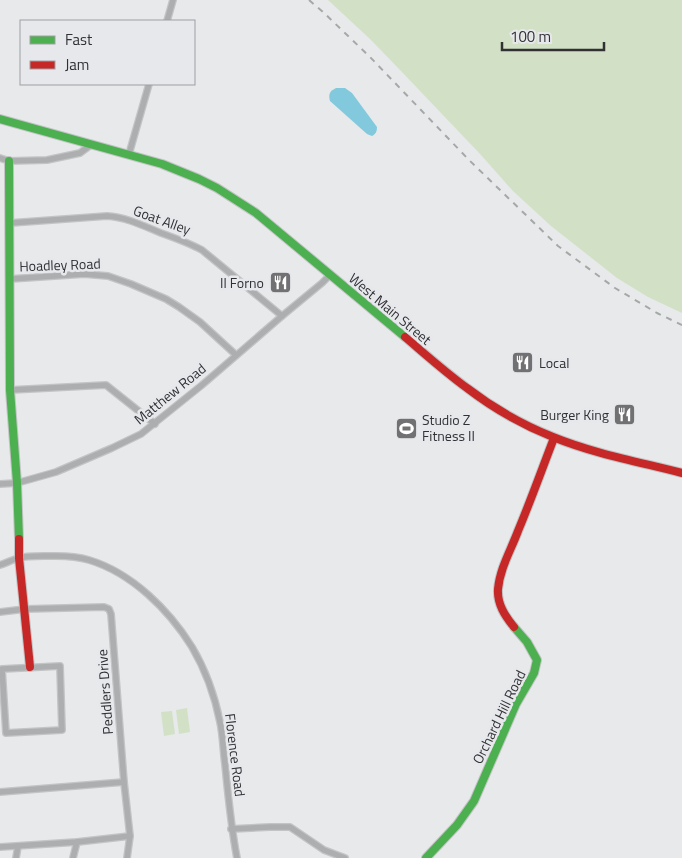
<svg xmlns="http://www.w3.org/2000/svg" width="682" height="858" font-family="'Titillium Web',sans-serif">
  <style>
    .green { fill: #d2e1c6 }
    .water { fill: #83c9dd }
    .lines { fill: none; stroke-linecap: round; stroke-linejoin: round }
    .street-casing { stroke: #c3c4c5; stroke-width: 8 }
    .fast-casing { stroke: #c3c4c5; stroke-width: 10 }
    .jam-casing { stroke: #c3c4c5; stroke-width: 10 }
    .street { stroke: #adaeaf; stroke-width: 5.5 }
    .fast { stroke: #4caf50; stroke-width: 8 }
    .jam { stroke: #c62828; stroke-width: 8 }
    .rail { stroke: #a6a8a8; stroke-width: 2; stroke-dasharray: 6 6; stroke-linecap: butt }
    .labels { text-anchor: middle; stroke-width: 5; stroke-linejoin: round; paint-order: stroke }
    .street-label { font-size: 14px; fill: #313133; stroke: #e6e8ec }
    .poi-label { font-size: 14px; fill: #313133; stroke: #e6e8ec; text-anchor: end }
  </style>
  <rect width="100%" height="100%" fill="#e7e9eb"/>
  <g class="green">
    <path d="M 328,0 L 682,0 L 682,313 L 648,297 L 617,278 L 551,226 L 513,191 L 481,155 L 401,71 L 370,39 Z"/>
    <path d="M 187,708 L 190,732 L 179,734 L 176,710 Z"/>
    <path d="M 172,711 L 175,734 L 164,736 L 161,712 Z"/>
  </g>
  <path class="water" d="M 336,88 L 345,88 L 352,93 L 377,127 C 377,131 376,134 372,136 L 367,134 L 330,101 C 328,94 330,91 336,88 Z"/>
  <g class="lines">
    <defs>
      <g id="street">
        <path d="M 167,21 L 173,0"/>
        <path d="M 129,154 L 149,84"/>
        <path d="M 0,158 L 9,161 L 47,160 L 80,153 L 92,144"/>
        <path d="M 10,223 L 107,216 C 126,217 144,226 161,233 C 175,238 189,243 202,250 L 282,316"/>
        <path d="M 10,279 L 84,274 L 108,276 L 131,284 L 166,299 L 179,307 L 200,322 L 236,355"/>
        <path d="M 10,390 L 106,385 L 155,424"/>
        <path d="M 0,484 L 17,483 L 56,472 L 112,448 L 141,434 L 202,385 L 282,316 L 322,283 L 330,275"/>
        <path d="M 0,565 C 6,563 12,560 18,558 C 28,555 45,556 56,556 C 67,556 79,557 89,560 C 132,573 169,610 192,647 C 205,669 215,697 220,722 C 223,735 223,750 225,764 C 228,795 231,827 237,858"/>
        <path d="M 0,612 L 25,609 L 104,607 L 109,609 L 111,614 L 124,782 L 130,836 L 127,858"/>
        <path d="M 60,666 L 62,730 L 6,733 L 2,669 Z"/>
        <path d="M 0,792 L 124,782"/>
        <path d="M 231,829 L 270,827 L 290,827 L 324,850 L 345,858"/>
        <path d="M 0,847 L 77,842 L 130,836"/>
        <path d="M 16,858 L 18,846"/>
        <path d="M 73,858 L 77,842"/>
      </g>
      <g id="fast">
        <path d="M 0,119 L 162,164 L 199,179 L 217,188 L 256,213 L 405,337"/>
        <path d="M 9,161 L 10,390 L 17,483 L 19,539"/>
        <path d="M 426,858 L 457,825 L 474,801 L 516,704 L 534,673 L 537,660 L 527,642 L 514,627"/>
      </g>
      <g id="jam">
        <path d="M 405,337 C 425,354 445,372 467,388 C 493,408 523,425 553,437 C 595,454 639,462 682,473"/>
        <path d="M 19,539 L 19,558 L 30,667"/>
        <path d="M 514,627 C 505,616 497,604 498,589 C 500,568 511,550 518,531 C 531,500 542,469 554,438"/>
      </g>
    </defs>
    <use href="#street" class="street-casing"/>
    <use href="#fast" class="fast-casing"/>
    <use href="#jam" class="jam-casing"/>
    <use href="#street" class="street"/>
    <use href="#fast" class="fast"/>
    <use href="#jam" class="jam"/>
    <path class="rail" d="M 309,0 L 323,12 L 370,57 L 470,161 L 558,246 L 615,288 L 657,313 L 682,325"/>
  </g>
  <defs>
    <symbol id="restaurant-square" viewBox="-11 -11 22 22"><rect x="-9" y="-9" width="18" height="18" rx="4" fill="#717173" stroke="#e6e8ec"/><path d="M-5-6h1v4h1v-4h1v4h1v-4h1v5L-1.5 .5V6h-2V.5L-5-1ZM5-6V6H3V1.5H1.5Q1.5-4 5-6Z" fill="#fff"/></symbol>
    <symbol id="stadium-square" viewBox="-11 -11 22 22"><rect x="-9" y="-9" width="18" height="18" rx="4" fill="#717173" stroke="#e6e8ec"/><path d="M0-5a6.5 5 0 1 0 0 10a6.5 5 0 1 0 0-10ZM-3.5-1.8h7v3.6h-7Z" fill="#fff"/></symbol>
  </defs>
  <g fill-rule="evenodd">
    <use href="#restaurant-square" x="268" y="270" width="25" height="25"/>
    <use href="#restaurant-square" x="510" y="350" width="25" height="25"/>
    <use href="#restaurant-square" x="612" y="402" width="25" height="25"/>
    <use href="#stadium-square" x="394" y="416" width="25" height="25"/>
  </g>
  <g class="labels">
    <g class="street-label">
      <text transform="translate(162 220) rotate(20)" y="5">Goat Alley</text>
      <text transform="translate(60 265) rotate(-2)" y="5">Hoadley Road</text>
      <text transform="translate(390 309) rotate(40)" y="5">West Main Street</text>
      <text transform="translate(170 394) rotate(-39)" y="5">Matthew Road</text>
      <text transform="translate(105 692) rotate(-94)" y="5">Peddlers Drive</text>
      <text transform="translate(499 717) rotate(-64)" y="5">Orchard Hill Road</text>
      <text transform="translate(235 755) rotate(83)" y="5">Florence Road</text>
    </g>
    <g class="poi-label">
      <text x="264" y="288">Il Forno</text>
      <text x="539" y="368" text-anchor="start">Local</text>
      <text x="609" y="420">Burger King</text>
      <text x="422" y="425" text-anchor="start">Studio Z<tspan x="422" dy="16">Fitness II</tspan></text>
    </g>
  </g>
  <rect x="20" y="20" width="175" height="65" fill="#e6e8ec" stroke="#9e9fa2"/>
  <rect x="30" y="36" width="25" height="8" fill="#4caf50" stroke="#9e9fa2"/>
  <text x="65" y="45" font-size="15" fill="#313133">Fast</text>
  <rect x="30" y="61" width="25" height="8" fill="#c62828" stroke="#9e9fa2"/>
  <text x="65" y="70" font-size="15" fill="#313133">Jam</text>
  <path d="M502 42v8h102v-8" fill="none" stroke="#313133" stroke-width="2.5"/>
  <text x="510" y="42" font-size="15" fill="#313133" stroke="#e6e8ec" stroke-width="4" paint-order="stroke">100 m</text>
</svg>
